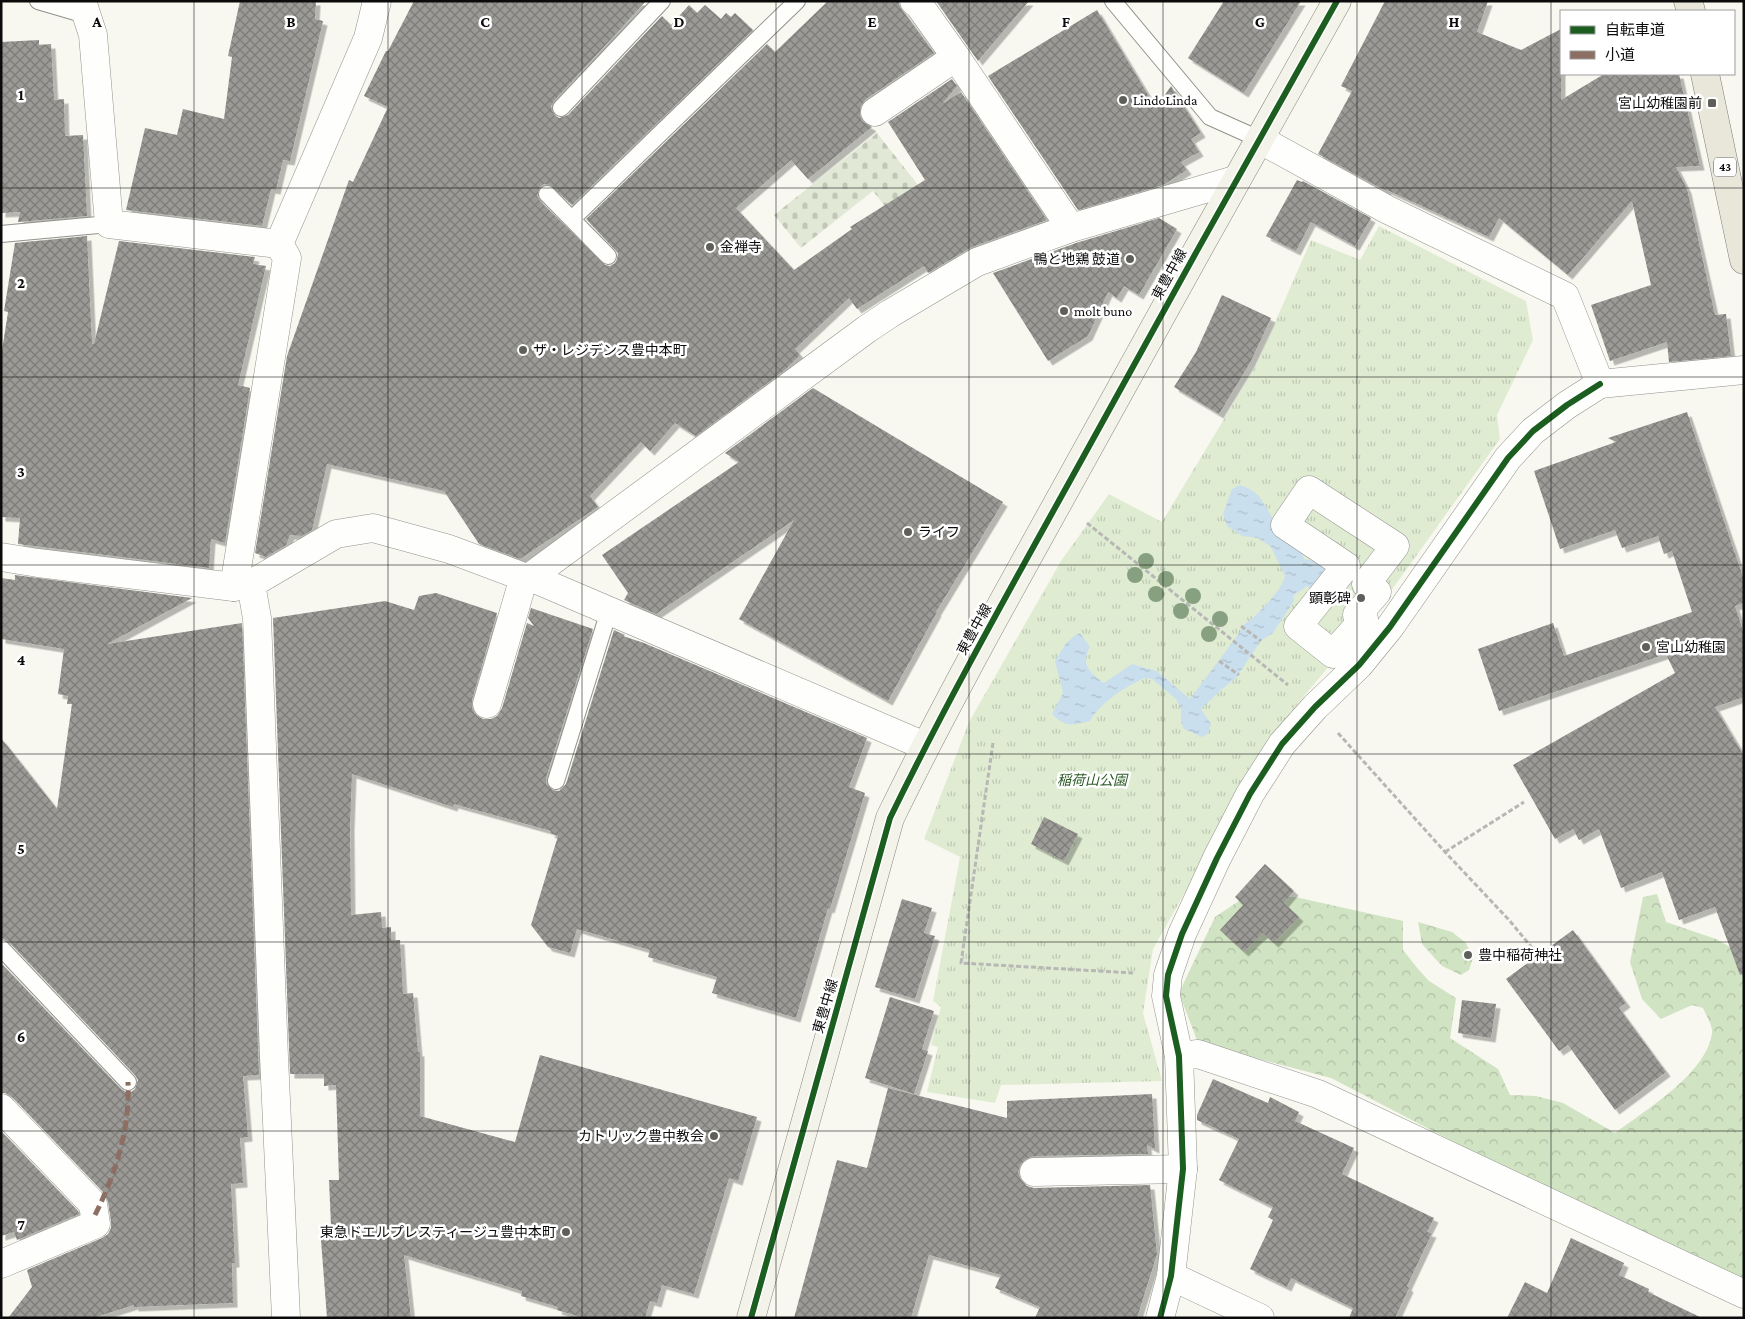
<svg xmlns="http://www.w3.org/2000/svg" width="1745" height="1319" font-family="'Crimson Pro','Noto Sans JP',serif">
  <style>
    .forest { fill: url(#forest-crowns) }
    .cemetery { fill: url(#cemetery-stones) }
    .park { fill: url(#park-tufts) }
    .water { fill: url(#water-ripples) }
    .building { fill: url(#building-cross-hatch); filter: url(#shadow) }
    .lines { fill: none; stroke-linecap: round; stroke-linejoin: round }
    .lane-casing { stroke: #92928e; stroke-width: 18 }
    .street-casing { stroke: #92928e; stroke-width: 29 }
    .secondary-casing { stroke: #888885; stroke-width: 29 }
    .primary-casing { stroke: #7f7f7b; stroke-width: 29 }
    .path { stroke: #b7b7b5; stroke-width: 3; stroke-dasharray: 5 2.5; stroke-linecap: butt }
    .lane { stroke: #fefefd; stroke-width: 16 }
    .street { stroke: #fefefd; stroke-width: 28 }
    .secondary { stroke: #f3f3e9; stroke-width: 28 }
    .primary { stroke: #e9e7da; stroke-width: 28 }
    .quiet { stroke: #8d6e63; stroke-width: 5; stroke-dasharray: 10 5; stroke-linecap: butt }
    .cycleway-casing { stroke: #fff; stroke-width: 9 }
    .cycleway { stroke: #1b5e20; stroke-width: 6 }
    .tree { fill: #87a180 }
    .grid { fill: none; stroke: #0b0b0b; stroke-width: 1; stroke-opacity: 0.55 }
    .poi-dot { fill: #5e5e5b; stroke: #fff; stroke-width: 2 }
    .labels { text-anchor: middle; stroke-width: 5; stroke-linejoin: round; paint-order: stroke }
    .shield { fill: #fff; stroke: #545454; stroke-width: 1 }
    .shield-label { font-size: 12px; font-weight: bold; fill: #0b0b0b }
    .poi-label { font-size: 14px; fill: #0b0b0b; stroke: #fff; text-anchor: start }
    .street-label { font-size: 14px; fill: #0b0b0b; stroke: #fff }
    .park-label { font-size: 14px; font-style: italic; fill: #2b5a25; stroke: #fff }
    .grid-label { font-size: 16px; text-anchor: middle; font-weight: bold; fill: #0b0b0b; stroke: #fff; stroke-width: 5; stroke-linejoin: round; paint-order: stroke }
  </style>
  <defs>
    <pattern id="forest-crowns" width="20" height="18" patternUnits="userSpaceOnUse" patternTransform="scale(1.25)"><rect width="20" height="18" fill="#d0e3c2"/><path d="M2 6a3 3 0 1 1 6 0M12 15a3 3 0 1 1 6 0" fill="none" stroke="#b1c1a5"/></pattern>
    <pattern id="cemetery-stones" width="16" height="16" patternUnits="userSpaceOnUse" patternTransform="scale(1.25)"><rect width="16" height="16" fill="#e2e8d6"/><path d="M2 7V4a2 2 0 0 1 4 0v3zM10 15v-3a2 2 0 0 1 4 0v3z" fill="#c1c6b6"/></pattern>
    <pattern id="park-tufts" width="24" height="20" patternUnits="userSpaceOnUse" patternTransform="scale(1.25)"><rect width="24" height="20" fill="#dfecd2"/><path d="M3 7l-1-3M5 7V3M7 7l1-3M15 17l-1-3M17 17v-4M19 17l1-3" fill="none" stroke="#bec9b3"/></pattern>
    <pattern id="water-ripples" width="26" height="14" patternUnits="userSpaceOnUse" patternTransform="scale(1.25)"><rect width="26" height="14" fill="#cadfee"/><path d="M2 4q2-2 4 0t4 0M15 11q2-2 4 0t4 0" fill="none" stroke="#acbecb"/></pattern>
    <pattern id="building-cross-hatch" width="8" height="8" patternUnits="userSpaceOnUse" patternTransform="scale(1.25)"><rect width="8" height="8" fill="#9b9a96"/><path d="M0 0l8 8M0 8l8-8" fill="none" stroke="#7d7c79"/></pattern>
    <filter id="shadow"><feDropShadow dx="4.5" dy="4.5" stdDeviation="0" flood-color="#0004"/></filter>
  </defs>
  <rect width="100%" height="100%" fill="#f8f8f0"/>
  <g class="forest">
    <path d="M 1657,894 L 1666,922 L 1716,939 L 1730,947 L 1744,945 L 1744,1279 L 1508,1170 L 1331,1078 L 1198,1043 L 1179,993 L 1215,917 L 1239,901 L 1267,897 L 1295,897 L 1403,921 L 1403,950 L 1418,969 L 1429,981 L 1456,998 L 1450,1038 L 1498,1069 L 1510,1095 L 1536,1096 L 1563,1103 L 1615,1133 C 1646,1110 1707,1073 1712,1033 C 1713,1026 1706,1015 1703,1008 L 1692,1005 L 1661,1019 L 1642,999 L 1630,962 L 1643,897 Z"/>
    <path d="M 1418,922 L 1452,932 L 1466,943 L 1473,958 L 1469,970 L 1461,975 L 1442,966 L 1422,944 Z"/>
  </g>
  <path class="cemetery" d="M 877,133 L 929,199 L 898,223 L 873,191 L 801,248 L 774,215 Z"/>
  <path class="park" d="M 1379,226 L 1526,301 L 1533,340 L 1497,415 L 1500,439 L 1386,598 L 1279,726 L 1153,949 L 1143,1013 L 1162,1081 L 1001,1085 L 995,1103 L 927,1092 L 938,1047 L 931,1045 L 941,1007 L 933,1001 L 960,857 L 924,839 L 969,722 L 1061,561 L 1109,494 L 1162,522 L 1256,366 L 1311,240 L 1360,260 Z"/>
  <path class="water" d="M 1240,485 L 1250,489 L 1259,496 L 1271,515 L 1280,534 L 1300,545 L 1304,559 L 1318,562 L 1328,570 L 1313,590 L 1307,586 L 1293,596 L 1294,601 L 1273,633 L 1261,641 L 1236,678 L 1221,690 L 1201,709 L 1211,724 L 1208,734 L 1202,737 L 1184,729 L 1181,722 L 1181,709 L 1176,699 L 1152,679 L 1144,678 C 1124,688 1102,701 1090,721 C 1072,725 1066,728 1052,714 L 1063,693 L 1055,661 C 1062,650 1067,638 1080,633 L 1090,647 C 1080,664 1090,673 1104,683 L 1132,664 L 1157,671 L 1190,699 L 1240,632 C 1242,623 1250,621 1256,615 C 1267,604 1281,590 1285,576 L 1271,547 L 1258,538 L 1242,536 L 1227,526 L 1223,514 L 1232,489 Z"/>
  <g class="building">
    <path d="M 240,1 L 316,1 L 315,19 L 323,21 L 290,161 L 283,160 L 276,190 L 271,189 L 262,226 L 126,210 L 145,128 L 177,135 L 183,109 L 224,119 L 232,57 L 228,56 Z"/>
    <path d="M 414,1 L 646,1 L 554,101 L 551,106 L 552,111 L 555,116 L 559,118 L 568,115 L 662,16 L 671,25 L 689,5 L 697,13 L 705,5 L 721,19 L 726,13 L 731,17 L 735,13 L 753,30 L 572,205 L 550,185 L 544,184 L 540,187 L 537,196 L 540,201 L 605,265 L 610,266 L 615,263 L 617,259 L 618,253 L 586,219 L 767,44 L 775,52 L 828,1 L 899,1 L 900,7 L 934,53 L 866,99 L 861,106 L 860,114 L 862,121 L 872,127 L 808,179 L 791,160 L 736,208 L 794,270 L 852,229 L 850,227 L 925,180 L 888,122 L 952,79 L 957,86 L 942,104 L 961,92 L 1047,220 L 972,247 L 928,273 L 924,266 L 857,309 L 849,298 L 795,349 L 800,355 L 785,370 L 696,436 L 675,423 L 650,451 L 641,442 L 590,496 L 598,507 L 520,559 L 479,544 L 444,491 L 327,464 L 312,530 L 302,536 L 290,535 L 286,545 L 266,557 L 255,553 L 287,356 L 349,180 L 353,182 L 388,107 L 364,96 L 386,51 L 388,51 Z"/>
    <path d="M 936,1 L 1029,1 L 978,61 Z"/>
    <path d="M 1224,1 L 1301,1 L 1244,93 L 1188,58 Z"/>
    <path d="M 1385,1 L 1488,1 L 1477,32 L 1521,50 L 1561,29 L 1561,100 L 1604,74 L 1679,74 L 1700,166 L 1676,167 L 1687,189 L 1715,315 L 1726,314 L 1731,356 L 1669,362 L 1667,342 L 1610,361 L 1591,305 L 1651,285 L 1632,201 L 1568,275 L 1499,218 L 1489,237 L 1387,190 L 1386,191 L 1318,154 L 1352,91 L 1341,86 Z"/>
    <path d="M 1097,10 L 1156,108 L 1171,86 L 1201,133 L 1191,139 L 1199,152 L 1181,162 L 1187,170 L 1163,185 L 1078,210 L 988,76 Z"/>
    <path d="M 39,40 L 39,45 L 51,44 L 54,100 L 64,99 L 65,136 L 83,135 L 87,216 L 18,222 L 20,212 L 1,213 L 1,42 Z"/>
    <path d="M 1297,180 L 1302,182 L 1303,181 L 1371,218 L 1355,246 L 1311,222 L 1296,251 L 1266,236 Z"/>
    <path d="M 1159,218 L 1177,229 L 1139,295 L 1124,286 L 1117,298 L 1108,292 L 1088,336 L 1048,361 L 993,273 L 1076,243 Z"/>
    <path d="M 87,236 L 92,344 L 94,344 L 119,241 L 255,257 L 253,264 L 266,266 L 238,385 L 250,388 L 225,543 L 211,539 L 209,568 L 18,544 L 20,518 L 1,517 L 1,357 L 8,312 L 4,311 L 15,243 Z"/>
    <path d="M 1222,295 L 1271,318 L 1250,363 L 1219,414 L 1174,387 L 1196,352 Z"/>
    <path d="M 813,388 L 1003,502 L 936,612 L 937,612 L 888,701 L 739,619 L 794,520 L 656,614 L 624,600 L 628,593 L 602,555 L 739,462 L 725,453 Z"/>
    <path d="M 1687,412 L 1744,580 L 1744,603 L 1735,606 L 1744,634 L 1744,697 L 1715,707 L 1744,756 L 1744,974 L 1740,975 L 1715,907 L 1679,920 L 1662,872 L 1621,888 L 1599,829 L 1579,840 L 1573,829 L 1555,839 L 1513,765 L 1675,673 L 1666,654 L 1499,711 L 1478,649 L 1553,623 L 1564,656 L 1692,612 L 1672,551 L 1664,554 L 1658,536 L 1622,548 L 1615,530 L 1560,549 L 1534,471 L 1616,442 L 1608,438 Z"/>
    <path d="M 15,575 L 192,598 L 107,644 L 242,623 L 259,1075 L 243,1076 L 248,1137 L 240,1138 L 243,1183 L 231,1184 L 235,1263 L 232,1263 L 233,1303 L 134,1307 L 134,1305 L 93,1318 L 8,1318 L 32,1287 L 27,1270 L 102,1238 L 108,1234 L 111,1228 L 111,1222 L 108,1202 L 104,1193 L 12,1097 L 6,1093 L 1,1093 L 1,963 L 121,1089 L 126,1092 L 131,1092 L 135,1089 L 138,1080 L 135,1075 L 8,941 L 1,938 L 1,738 L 57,809 L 72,704 L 67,704 L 68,696 L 58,694 L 64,649 L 1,639 L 1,578 L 15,580 Z"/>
    <path d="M 436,593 L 497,613 L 472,700 L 472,708 L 475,714 L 483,719 L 491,719 L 497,716 L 502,708 L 527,623 L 534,626 L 528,618 L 531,608 L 593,629 L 546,778 L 546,784 L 553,790 L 559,791 L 566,784 L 614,630 L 625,635 L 623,636 L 644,643 L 867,738 L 849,787 L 865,793 L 830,909 L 828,908 L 796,1018 L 712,993 L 717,977 L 648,957 L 650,950 L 577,929 L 570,953 L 548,947 L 531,925 L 558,836 L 550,833 L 551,831 L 454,804 L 453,807 L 352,774 L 350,827 L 351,915 L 381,912 L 382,928 L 391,927 L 391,940 L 400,940 L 403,994 L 413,993 L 418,1052 L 420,1052 L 420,1116 L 515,1142 L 540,1055 L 757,1117 L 738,1181 L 729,1178 L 694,1294 L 662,1285 L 657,1303 L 650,1301 L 645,1318 L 584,1318 L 557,1310 L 558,1307 L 521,1296 L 522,1291 L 404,1255 L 411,1318 L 327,1318 L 320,1227 L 331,1226 L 329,1180 L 339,1180 L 336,1085 L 324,1086 L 324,1074 L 290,1074 L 273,618 L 385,601 L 414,610 L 419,596 Z"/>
    <path d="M 1044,817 L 1078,834 L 1064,861 L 1031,844 Z"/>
    <path d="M 1265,864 L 1294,891 L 1284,903 L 1299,917 L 1274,943 L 1263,933 L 1244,952 L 1220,930 L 1243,905 L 1235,897 Z"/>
    <path d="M 902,899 L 932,908 L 924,933 L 935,936 L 915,999 L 875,987 Z"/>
    <path d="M 1573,930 L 1626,1003 L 1619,1008 L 1666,1072 L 1615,1110 L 1568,1045 L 1559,1051 L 1506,979 Z"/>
    <path d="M 890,997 L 934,1011 L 922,1049 L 928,1051 L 914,1094 L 865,1078 Z"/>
    <path d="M 1462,1000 L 1496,1004 L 1491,1038 L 1458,1033 Z"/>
    <path d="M 1213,1079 L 1268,1103 L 1270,1097 L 1299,1112 L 1295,1121 L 1354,1148 L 1342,1174 L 1434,1218 L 1427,1232 L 1432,1233 L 1407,1286 L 1409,1288 L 1395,1318 L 1349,1318 L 1353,1308 L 1291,1278 L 1287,1287 L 1250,1269 L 1273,1220 L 1268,1217 L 1273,1207 L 1219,1180 L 1239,1139 L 1197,1120 L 1197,1115 Z"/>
    <path d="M 888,1088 L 1007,1118 L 1007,1101 L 1152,1094 L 1155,1149 L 1147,1145 L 1148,1154 L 1034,1156 L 1026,1159 L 1021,1164 L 1018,1172 L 1021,1180 L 1027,1186 L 1034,1188 L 1150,1185 L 1157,1254 L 1137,1318 L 1035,1318 L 1040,1307 L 995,1288 L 1001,1275 L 929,1255 L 911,1318 L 794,1318 L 837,1160 L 867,1168 Z"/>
    <path d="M 1,1131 L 78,1211 L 79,1214 L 17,1240 L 14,1232 L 1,1236 Z"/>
    <path d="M 1571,1238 L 1624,1263 L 1619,1275 L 1649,1289 L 1648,1292 L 1702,1318 L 1507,1318 L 1525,1282 L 1547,1293 Z"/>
  </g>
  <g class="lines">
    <defs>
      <g id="lane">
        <path d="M 38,1 L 86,15"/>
        <path d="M 1113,1 L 1210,117 L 1259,139"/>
        <path d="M 561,108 L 662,1"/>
        <path d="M 547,194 L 608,256"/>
        <path d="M 572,219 L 797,1"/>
        <path d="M 1,234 L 109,224"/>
        <path d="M 556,781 L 609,611"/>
        <path d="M 1,948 L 128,1082"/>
      </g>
      <g id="street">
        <path d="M 82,1 L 93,35 L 109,224 L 279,244"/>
        <path d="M 914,1 L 919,5 L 956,57 L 1071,228"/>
        <path d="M 875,112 L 956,57"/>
        <path d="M 1259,139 L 1386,209 L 1565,296 L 1600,384 L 1744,370"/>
        <path d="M 1309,490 L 1395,546 L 1366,584 L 1377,592 L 1357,615 L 1364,619 L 1333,654 L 1298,626 L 1346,566 L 1285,525 Z"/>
        <path d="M 1,557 L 38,563 L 234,587 L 251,584 L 336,534 L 373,528 L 449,549 L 524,577 L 530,577 L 925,746"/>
        <path d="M 530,577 L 867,329 L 891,313 L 977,262 L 1071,228 L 1235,180"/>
        <path d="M 251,584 L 257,618 L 274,1057 L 286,1318"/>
        <path d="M 234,587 L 287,258 L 279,244 L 368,38 L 377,1"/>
        <path d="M 487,704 L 524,577"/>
        <path d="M 1179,1056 L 1198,1054 L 1318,1094 L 1744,1294"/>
        <path d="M 1,1108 L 93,1204 L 96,1224 L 1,1264"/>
        <path d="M 1034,1172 L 1183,1169"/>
        <path d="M 1171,1276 L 1260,1318"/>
        <path d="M 1160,1318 L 1171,1276 L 1183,1169 L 1179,1056 L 1166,996 L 1168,975 L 1182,934 L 1217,858 L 1250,794 L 1282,744 L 1315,707 L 1359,665 L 1390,627 L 1508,458 L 1533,431 L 1567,405 L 1600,384"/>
      </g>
      <path id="secondary" d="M 751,1318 L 890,818 C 946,703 1009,591 1071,479 C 1159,319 1247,160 1337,1"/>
      <g id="primary">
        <path d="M 1688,1 L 1691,11"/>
        <path d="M 1705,74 L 1744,260"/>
      </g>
    </defs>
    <use href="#lane" class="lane-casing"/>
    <use href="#street" class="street-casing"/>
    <use href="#secondary" class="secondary-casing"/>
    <use href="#primary" class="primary-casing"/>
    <g class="path">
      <path d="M 1087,523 L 1288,685"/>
      <path d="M 1241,626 L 1261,641"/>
      <path d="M 1219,661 L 1239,675"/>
      <path d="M 1338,733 L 1445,852 L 1509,920 L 1538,955"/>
      <path d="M 993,743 L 961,963 L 1133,973"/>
      <path d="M 1445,852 L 1524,802"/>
    </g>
    <use href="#lane" class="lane"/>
    <use href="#street" class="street"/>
    <use href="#secondary" class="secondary"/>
    <use href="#primary" class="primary"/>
    <path class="quiet" d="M 95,1215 C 116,1173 130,1129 128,1082"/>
    <defs>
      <g id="cycleway">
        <path d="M 751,1318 L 890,818 C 946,703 1009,591 1071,479 C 1159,319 1247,160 1337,1"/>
        <path d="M 1160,1318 L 1171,1276 L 1183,1169 L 1179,1056 L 1166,996 L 1168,975 L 1182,934 L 1217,858 L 1250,794 L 1282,744 L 1315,707 L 1359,665 L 1390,627 L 1508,458 L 1533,431 L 1567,405 L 1600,384"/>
      </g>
    </defs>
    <use href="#cycleway" class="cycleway-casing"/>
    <use href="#cycleway" class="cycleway"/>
  </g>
  <g class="tree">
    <circle cx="1146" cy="561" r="8"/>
    <circle cx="1135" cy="575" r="8"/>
    <circle cx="1166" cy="579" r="8"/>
    <circle cx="1156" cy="594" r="8"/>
    <circle cx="1193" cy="596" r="8"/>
    <circle cx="1181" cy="611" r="8"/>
    <circle cx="1220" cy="619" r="8"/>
    <circle cx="1209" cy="634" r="8"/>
  </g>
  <path class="grid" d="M 194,1 L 194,1318M 388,1 L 388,1318M 582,1 L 582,1318M 776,1 L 776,1318M 969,1 L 969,1318M 1163,1 L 1163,1318M 1357,1 L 1357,1318M 1551,1 L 1551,1318M 1,188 L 1744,188M 1,377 L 1744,377M 1,565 L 1744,565M 1,754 L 1744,754M 1,942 L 1744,942M 1,1131 L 1744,1131"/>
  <g class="poi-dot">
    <circle cx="1123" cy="100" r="5"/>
    <rect x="1707" y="98" width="10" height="10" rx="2.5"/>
    <circle cx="710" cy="247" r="5"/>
    <circle cx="1130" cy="259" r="5"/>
    <circle cx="1064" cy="311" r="5"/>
    <circle cx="523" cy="350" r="5"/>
    <circle cx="908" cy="532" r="5"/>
    <circle cx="1361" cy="598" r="5"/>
    <circle cx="1646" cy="647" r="5"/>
    <circle cx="1468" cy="955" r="5"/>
    <circle cx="714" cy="1136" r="5"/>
    <circle cx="566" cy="1232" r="5"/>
  </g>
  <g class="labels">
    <rect class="shield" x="1714" y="157.5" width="22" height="19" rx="4"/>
    <g class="shield-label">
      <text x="1725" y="171">43</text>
    </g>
    <g class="poi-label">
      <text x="1133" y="105">LindoLinda</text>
      <text x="1702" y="108" text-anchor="end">宮山幼稚園前</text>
      <text x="720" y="252">金禅寺</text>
      <text x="1120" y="264" text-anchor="end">鴨と地鶏 鼓道</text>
      <text x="1074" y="316">molt buno</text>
      <text x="533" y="355">ザ・レジデンス豊中本町</text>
      <text x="918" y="537">ライフ</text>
      <text x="1351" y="603" text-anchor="end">顕彰碑</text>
      <text x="1656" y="652">宮山幼稚園</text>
      <text x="1478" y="960">豊中稲荷神社</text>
      <text x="704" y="1141" text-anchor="end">カトリック豊中教会</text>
      <text x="556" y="1237" text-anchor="end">東急ドエルプレスティージュ豊中本町</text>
    </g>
    <g class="street-label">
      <text transform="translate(1169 274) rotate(-61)" y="5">東豊中線</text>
      <text transform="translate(974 629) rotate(-61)" y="5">東豊中線</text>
      <text transform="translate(825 1006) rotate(-74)" y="5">東豊中線</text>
    </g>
    <g class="park-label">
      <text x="1092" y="785">稲荷山公園</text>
    </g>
  </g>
  <g class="grid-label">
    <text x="97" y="27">A</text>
    <text x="291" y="27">B</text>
    <text x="485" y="27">C</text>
    <text x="679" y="27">D</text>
    <text x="872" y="27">E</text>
    <text x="1066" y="27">F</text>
    <text x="1260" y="27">G</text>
    <text x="1454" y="27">H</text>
    <text x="21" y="100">1</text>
    <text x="21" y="288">2</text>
    <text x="21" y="477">3</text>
    <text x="21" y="665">4</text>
    <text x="21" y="854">5</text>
    <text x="21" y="1042">6</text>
    <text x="21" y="1230">7</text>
  </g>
  <rect width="1745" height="1319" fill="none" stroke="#0b0b0b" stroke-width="5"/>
  <rect x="1560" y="10" width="175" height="65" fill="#ffffff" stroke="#9d9d9d"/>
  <rect x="1570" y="26" width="25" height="8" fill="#1b5e20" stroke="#9d9d9d"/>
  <text x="1605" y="35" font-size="15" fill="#0b0b0b">自転車道</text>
  <rect x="1570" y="51" width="25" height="8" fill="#8d6e63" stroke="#9d9d9d"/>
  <text x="1605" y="60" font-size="15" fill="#0b0b0b">小道</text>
</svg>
